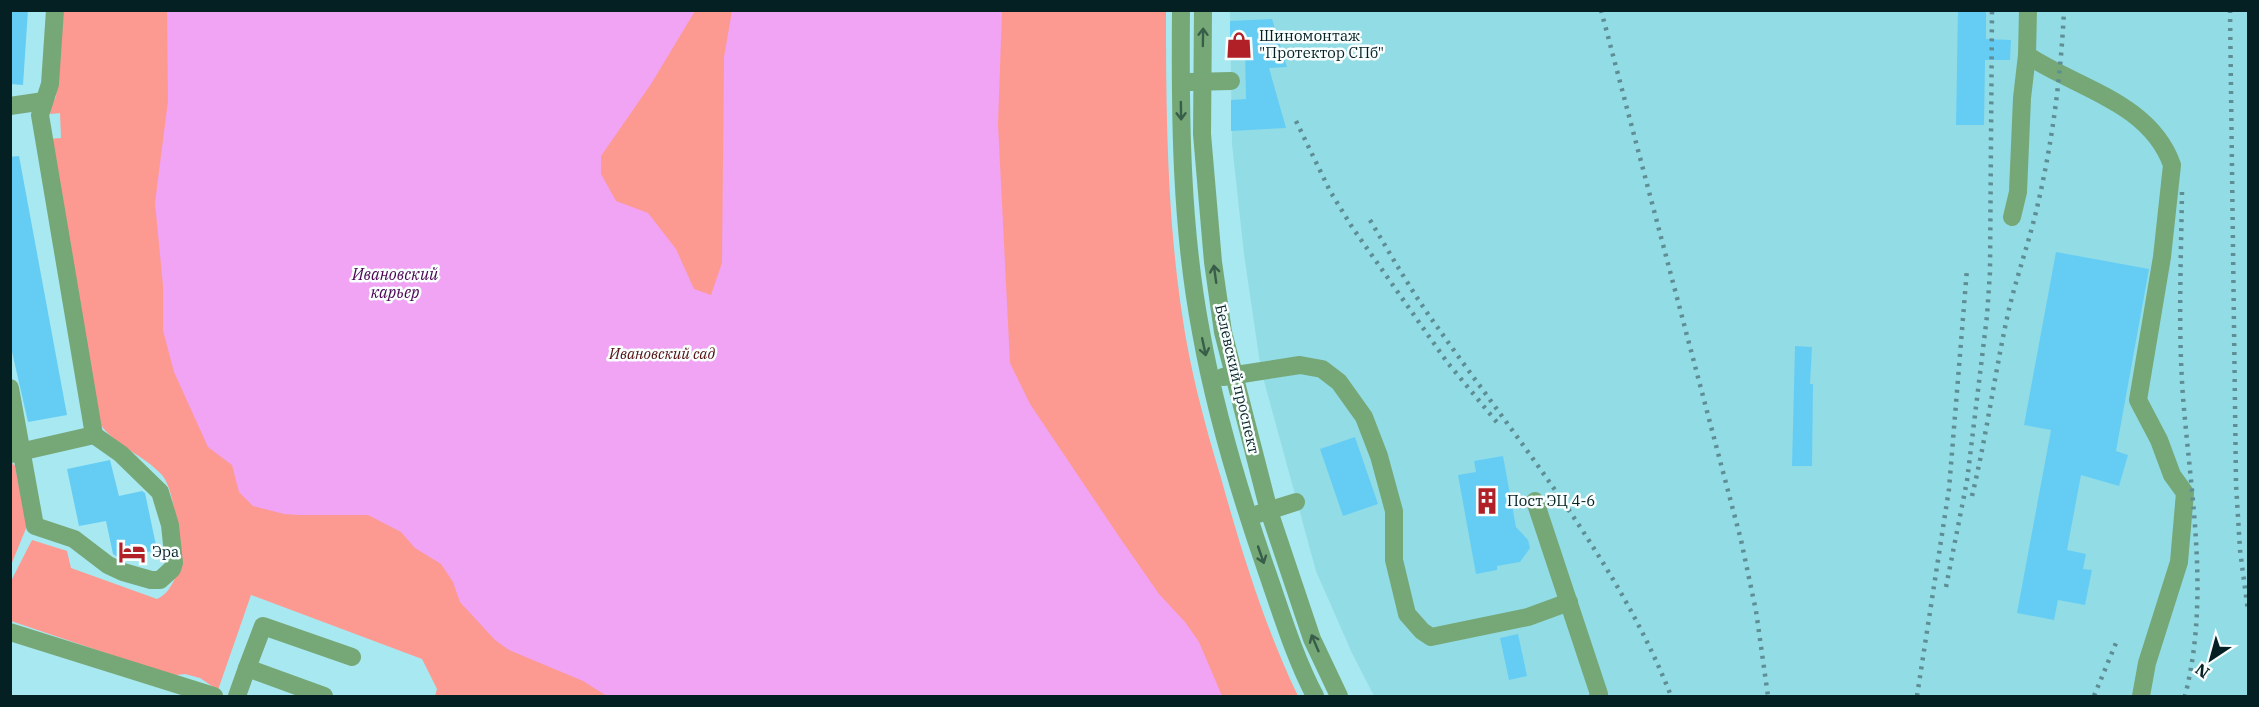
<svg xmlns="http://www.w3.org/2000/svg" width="2259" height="707" font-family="'IBM Plex Serif',serif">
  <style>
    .built { fill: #92dce5 }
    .green { fill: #fc9a92 }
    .water { fill: #f1a3f4 }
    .building { fill: #65cdf4 }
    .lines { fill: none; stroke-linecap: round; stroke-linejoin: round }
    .minor { stroke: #76a877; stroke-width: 18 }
    .rail { stroke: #5e8e94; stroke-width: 4.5; stroke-dasharray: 3 6; stroke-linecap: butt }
    .oneway { stroke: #385d49 }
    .labels { text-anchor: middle; stroke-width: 5; stroke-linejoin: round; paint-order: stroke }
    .poi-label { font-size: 15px; fill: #052023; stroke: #f8fefe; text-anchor: start }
    .park-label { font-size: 15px; font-style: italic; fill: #540f10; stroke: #f8fefe }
    .street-label { font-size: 15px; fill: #052023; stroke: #f8fefe }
    .water-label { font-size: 16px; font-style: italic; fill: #4d0552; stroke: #f8fefe }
  </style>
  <rect width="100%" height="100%" fill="#a8e8f0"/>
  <path class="built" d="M 1230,10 L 2248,11 L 2248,696 L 1374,696 L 1352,653 L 1316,571 L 1261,370 L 1244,254 L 1232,144 Z"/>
  <g class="green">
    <path d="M 62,11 L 1166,11 C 1166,112 1167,214 1182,314 C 1190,370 1205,425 1221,478 C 1242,553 1265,627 1298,696 L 435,696 L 437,689 L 422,659 L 251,595 L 218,690 L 200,678 L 185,674 L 176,675 L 147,667 L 11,621 L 10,583 L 32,540 L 67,551 L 71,568 L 157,599 C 165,596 172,586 175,578 C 182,559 176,490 162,475 C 143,454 114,446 98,421 L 49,139 L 61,138 L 60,113 L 51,114 L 48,110 L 56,97 Z"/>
    <path d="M 11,462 L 15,466 L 27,526 L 11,565 Z"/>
  </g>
  <path class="water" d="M 167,11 L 695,11 L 651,84 L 601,156 L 601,174 L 616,201 L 648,213 L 676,249 L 694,289 L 711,295 L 722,263 L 724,57 L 732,11 L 1002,11 L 998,124 L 1010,363 L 1030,404 L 1120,538 L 1159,594 L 1185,622 L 1199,642 L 1222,696 L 607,696 L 583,681 L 509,650 L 495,640 L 460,602 L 453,582 L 441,564 L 415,548 L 401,532 L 368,515 L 299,515 L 284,514 L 253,506 L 239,492 L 232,465 L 208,447 L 174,372 L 163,330 L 163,285 L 155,203 L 168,101 Z"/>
  <g class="building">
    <path d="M 10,10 L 28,10 L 23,85 L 10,84 Z"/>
    <path d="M 1958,10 L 1986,10 L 1986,39 L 2011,40 L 2010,60 L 1985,60 L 1984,125 L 1956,125 Z"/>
    <path d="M 1272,19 L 1287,67 L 1269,68 L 1286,128 L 1231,131 L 1231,100 L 1246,99 L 1245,49 L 1230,49 L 1230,21 Z"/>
    <path d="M 19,156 L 67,415 L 28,422 L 10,343 L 10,157 Z"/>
    <path d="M 2056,252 L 2149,269 L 2116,451 L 2128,455 L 2119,486 L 2081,475 L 2067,550 L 2086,554 L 2083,569 L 2092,570 L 2085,605 L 2058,600 L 2054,620 L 2017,613 L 2051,430 L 2024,425 Z"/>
    <path d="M 1795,346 L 1812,347 L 1810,384 L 1813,384 L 1812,466 L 1792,466 Z"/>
    <path d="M 1355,437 L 1378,504 L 1343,516 L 1320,449 Z"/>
    <path d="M 1503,456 L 1516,527 L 1528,540 L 1530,548 L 1520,562 L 1497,566 L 1497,570 L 1476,574 L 1458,475 L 1476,472 L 1474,461 Z"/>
    <path d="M 110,460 L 119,496 L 142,491 L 145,493 L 157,550 L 119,558 L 113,554 L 106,521 L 79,526 L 67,469 Z"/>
    <path d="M 1518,634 L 1527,676 L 1509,680 L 1500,638 Z"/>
  </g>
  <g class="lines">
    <g class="minor">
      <path d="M 1181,10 C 1180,118 1181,227 1201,332 C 1215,411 1240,494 1266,569 C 1281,612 1294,656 1315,696"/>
      <path d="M 1203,10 L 1202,134 L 1213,262 L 1223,332 L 1269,511 L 1312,639 L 1339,696"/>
      <path d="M 2028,10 L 2027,55 C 2076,88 2150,102 2172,165 L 2162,257 L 2138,400 L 2159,440 L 2172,475 L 2185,493 L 2179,562 L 2147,663 L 2141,696"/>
      <path d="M 1190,82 L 1231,81"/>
      <path d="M 10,106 L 44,101"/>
      <path d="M 2012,217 L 2018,192 L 2022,98 L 2027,55"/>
      <path d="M 1223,377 L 1300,365 L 1322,369 L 1339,382 L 1364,417 L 1379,456 L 1394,511 L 1394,560 L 1407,614 L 1422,631 L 1431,637 L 1528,617 L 1569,602"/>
      <path d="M 10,388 L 35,526 L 74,539 L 108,565 L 123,572 L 151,580 L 160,580 L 172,569 L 174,563 L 170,525 L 160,492 L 121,454 L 94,435 L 40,115 L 50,84 L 55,10"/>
      <path d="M 11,454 L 94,435"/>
      <path d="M 1535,501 L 1599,694 L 1598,696"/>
      <path d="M 1258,514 L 1296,502"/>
      <path d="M 10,632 L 214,696"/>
      <path d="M 247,668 L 263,626 L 352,657"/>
      <path d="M 237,696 L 247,668 L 324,696"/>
    </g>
    <g class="rail">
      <path d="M 1601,10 L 1741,540 L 1756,611 L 1768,696"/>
      <path d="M 2230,10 L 2236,484 L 2240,550 L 2248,611"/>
      <path d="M 1296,121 L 1330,191 L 1352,227 L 1447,362 L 1500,426"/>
      <path d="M 2182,192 C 2181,261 2178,329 2183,397 C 2191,497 2210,598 2185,696"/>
      <path d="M 1370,220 C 1392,257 1413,294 1438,328 C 1520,444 1619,563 1671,696"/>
      <path d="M 1972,496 C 1987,434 1995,371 2009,309 C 2018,272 2031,236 2039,199 C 2053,137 2061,74 2064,10"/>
      <path d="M 1946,587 L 1967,481 L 1987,316 L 1990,272 L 1992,10"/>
      <path d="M 1917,696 L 1949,489 L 1967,269"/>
      <path d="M 2094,696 L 2116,643"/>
    </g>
  </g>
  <defs><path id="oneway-shaft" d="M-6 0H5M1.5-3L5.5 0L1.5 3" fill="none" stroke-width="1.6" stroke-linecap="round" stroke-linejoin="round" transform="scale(1.5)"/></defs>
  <g class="oneway">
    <use href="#oneway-shaft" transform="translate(1203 37) rotate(-89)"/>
    <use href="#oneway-shaft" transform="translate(1181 111) rotate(89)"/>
    <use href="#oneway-shaft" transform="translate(1215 274) rotate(-98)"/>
    <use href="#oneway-shaft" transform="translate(1204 347) rotate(78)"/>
    <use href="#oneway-shaft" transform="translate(1261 555) rotate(71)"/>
    <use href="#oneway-shaft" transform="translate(1315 643) rotate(-113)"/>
  </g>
  <defs>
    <symbol id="shop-bare" viewBox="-9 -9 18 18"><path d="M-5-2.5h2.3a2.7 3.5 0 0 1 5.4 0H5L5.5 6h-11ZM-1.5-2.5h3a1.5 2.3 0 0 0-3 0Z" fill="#b12026" stroke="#f8fefe" stroke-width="2.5" paint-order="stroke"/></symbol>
    <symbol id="building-bare" viewBox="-9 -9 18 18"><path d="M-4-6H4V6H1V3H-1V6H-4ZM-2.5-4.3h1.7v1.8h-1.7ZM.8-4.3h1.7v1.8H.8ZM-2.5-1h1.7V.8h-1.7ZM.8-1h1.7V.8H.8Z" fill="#b12026" stroke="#f8fefe" stroke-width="2.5" paint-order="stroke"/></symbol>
    <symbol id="hotel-bare" viewBox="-9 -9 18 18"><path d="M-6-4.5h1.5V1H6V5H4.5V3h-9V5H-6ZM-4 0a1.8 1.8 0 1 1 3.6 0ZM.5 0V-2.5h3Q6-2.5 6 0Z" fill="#b12026" stroke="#f8fefe" stroke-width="2.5" paint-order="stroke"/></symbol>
  </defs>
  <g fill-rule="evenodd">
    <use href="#shop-bare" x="1220" y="26" width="38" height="38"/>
    <use href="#building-bare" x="1468" y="482" width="38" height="38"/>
    <use href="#hotel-bare" x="113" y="533" width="38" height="38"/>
  </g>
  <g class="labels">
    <g class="poi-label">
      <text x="1259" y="41">Шиномонтаж<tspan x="1259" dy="17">"Протектор СПб"</tspan></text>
      <text x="1507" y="506">Пост ЭЦ 4-6</text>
      <text x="152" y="557">Эра</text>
    </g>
    <g class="park-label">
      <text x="662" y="359">Ивановский сад</text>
    </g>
    <g class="street-label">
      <text transform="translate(1237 379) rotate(77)" y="5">Белевский проспект</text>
    </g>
    <g class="water-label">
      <text x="395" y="280">Ивановский<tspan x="395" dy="18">карьер</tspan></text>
    </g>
  </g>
  <rect width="2259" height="707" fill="none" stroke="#052023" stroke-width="24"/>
  <g transform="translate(2211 659) rotate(216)" stroke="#f8fefe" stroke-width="4.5" paint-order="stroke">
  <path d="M0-4.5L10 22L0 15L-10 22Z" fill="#052023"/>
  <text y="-9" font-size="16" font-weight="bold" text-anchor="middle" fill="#052023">N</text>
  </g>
</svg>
